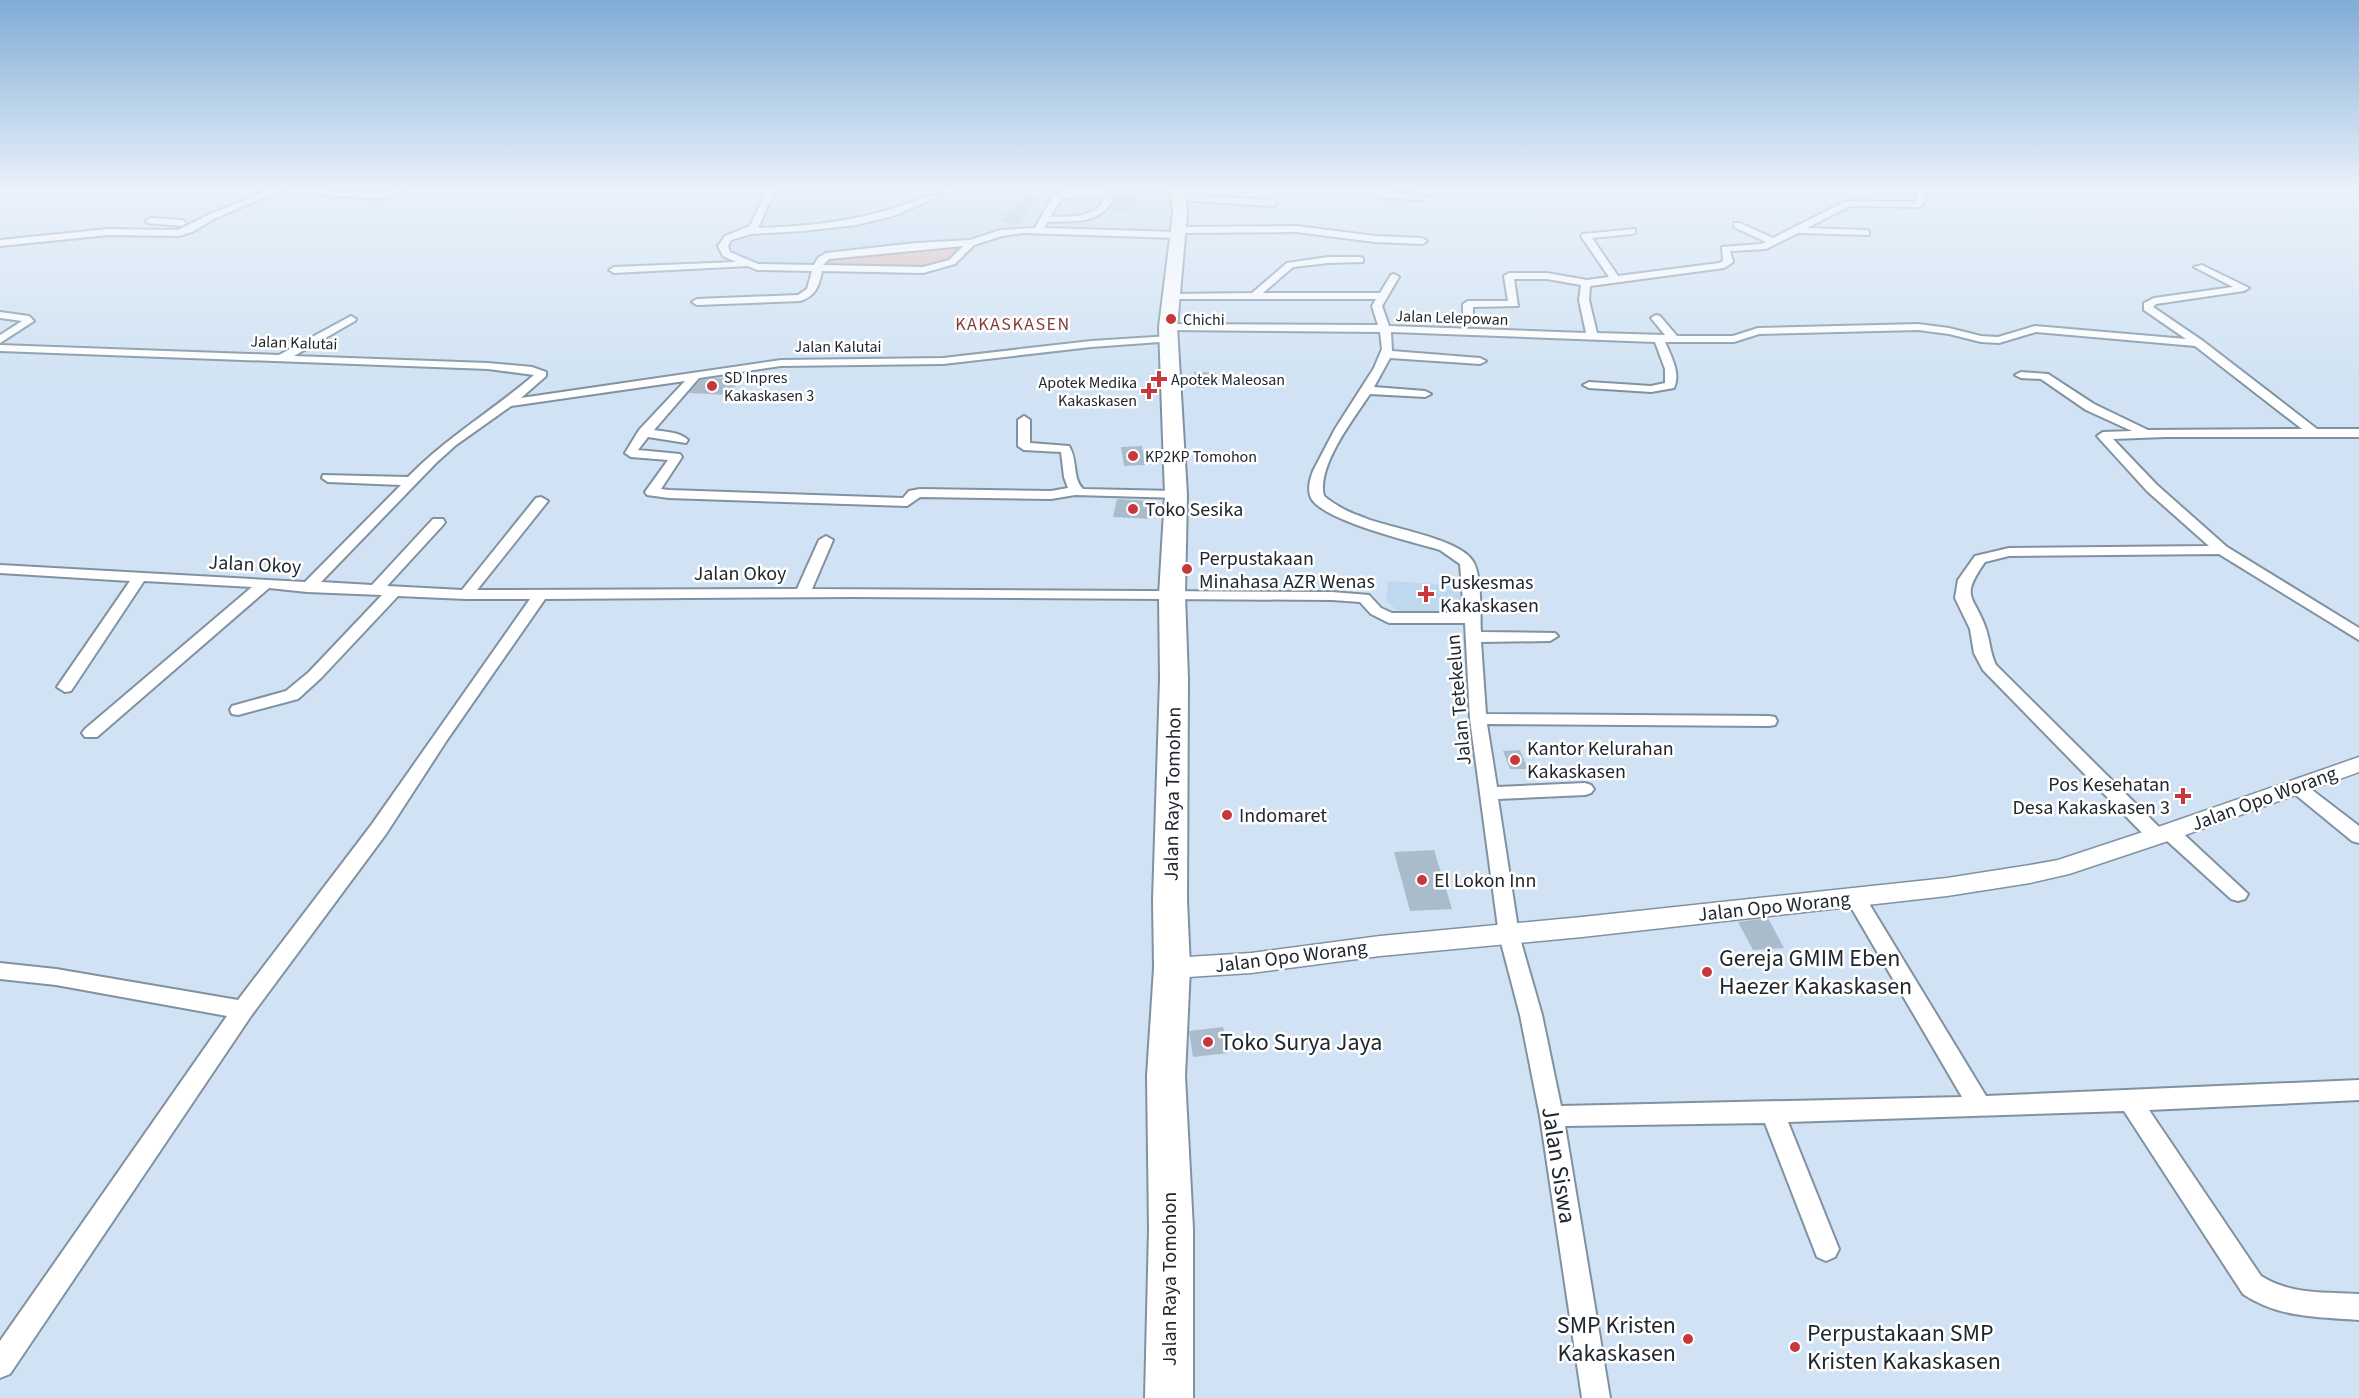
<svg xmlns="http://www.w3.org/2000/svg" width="2359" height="1398" font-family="'Source Sans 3',sans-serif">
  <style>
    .built { fill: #c0d8ee }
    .green { fill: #ddb3af }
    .building { fill: #aabccc }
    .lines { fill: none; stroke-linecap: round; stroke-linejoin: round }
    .minor-tunnel { stroke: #adbdcc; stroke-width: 9; stroke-dasharray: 9 4.5; stroke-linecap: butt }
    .minor-casing { stroke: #8092a1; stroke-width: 4 }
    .tertiary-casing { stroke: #8092a1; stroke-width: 3 }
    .trunk-casing { stroke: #8092a1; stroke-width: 4 }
    .minor { fill: #fff; fill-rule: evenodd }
    .tertiary { fill: #fff; fill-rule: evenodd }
    .trunk { fill: #fff; fill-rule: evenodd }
    .poi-dot { fill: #c7383c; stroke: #fff; stroke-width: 2 }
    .labels { text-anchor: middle; stroke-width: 5; stroke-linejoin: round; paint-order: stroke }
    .far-street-label { font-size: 16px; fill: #21272e; stroke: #fff }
    .far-poi-label { font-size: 16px; fill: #21272e; stroke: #fff; text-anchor: start }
    .far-quarter-label { font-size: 18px; letter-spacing: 1.5px; fill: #843c39; stroke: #fff }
    .poi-label { font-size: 20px; fill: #21272e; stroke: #fff; text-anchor: start }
    .street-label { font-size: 20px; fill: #21272e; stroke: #fff }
    .near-poi-label { font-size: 24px; fill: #21272e; stroke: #fff; text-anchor: start }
    .near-street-label { font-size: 24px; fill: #21272e; stroke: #fff }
  </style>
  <rect width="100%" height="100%" fill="#d0e2f3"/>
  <g class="built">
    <path d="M 771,190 L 1178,190 L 1177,235 L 1023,230 L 971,243 L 944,265 L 757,267 L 726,254 L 728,238 L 750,231 Z"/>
    <path d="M 1388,581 L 1466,586 L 1466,616 L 1402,614 L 1386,601 Z"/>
  </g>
  <path class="green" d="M 971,243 L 955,259 L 935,268 L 819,269 L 821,259 Z"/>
  <g class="building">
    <path d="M 1114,191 L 1141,192 L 1133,211 L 1108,210 L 1115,198 Z"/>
    <path d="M 1023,195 L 1041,196 L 1020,223 L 999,222 Z"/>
    <path d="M 1194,372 L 1215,372 L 1218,387 L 1197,388 Z"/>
    <path d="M 717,378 L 742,379 L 728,395 L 689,393 L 700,380 Z"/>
    <path d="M 1142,446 L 1145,465 L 1124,466 L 1121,447 Z"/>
    <path d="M 1117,499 L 1154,501 L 1150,519 L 1113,517 Z"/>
    <path d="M 1520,750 L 1528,769 L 1510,769 L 1503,751 Z"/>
    <path d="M 1434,850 L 1452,909 L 1410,911 L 1394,852 Z"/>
    <path d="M 1768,918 L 1784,948 L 1753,950 L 1738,922 Z"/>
    <path d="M 1223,1027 L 1229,1053 L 1193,1057 L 1189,1031 Z"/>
  </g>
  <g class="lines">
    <path class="minor-tunnel" d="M 934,197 L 947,191"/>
    <defs>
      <g id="minor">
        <path d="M 269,190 L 281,190 L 214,219 L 192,232 L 179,236 L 108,235 L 0,246 L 0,240 L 108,229 L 178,230 L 208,215 Z"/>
        <path d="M 284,190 L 379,193 L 404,190 L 379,199 L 288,192 Z"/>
        <path d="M 767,190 L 775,190 L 758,228 C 822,226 871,219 931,195 L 938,197 L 893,216 L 856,225 L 803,231 L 751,234 L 731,240 L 728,246 L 730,252 L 758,264 L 814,265 L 818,258 L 826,253 L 916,243 L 970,240 L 1001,230 L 1035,228 L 1052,197 C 1068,188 1099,185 1113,197 C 1104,225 1071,221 1047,222 L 1044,228 L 1177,232 L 1182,235 L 1177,238 L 1023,233 L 1002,236 L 974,245 L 955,264 L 923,273 L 822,271 C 819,286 816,296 800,301 L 697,305 L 692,302 L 697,299 L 798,295 L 807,289 L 812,271 L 757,270 L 748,266 L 614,273 L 609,270 L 614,267 L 736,262 L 723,256 L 718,246 L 725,236 L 750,226 ZM 1091,194 L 1104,198 C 1097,219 1069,216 1050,217 L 1061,199 ZM 963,246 L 949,260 L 923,267 L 823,265 L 829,259 Z"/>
        <path d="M 952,190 L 947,193 L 943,191 L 943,190 Z"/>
        <path d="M 1377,190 L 1416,194 L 1420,190 L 1473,191 L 1469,193 L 1425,195 L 1421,200 L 1382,198 L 1379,197 Z"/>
        <path d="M 1913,190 L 1921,190 L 1926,199 L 1920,207 L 1850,206 L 1807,228 L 1866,230 L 1869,231 L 1869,235 L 1798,233 L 1766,249 L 1730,251 L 1733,262 L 1724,268 L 1590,286 L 1589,300 L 1597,333 L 1665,335 L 1651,318 L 1656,315 L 1660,316 L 1677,336 L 1733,336 L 1758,328 L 1918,324 L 1949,328 L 1981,336 L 1998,337 L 2035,326 L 2186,339 L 2144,310 L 2144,303 L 2154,298 L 2233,287 L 2194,267 L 2202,265 L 2249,288 L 2244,291 L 2156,304 L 2153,307 L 2203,341 L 2317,429 L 2359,429 L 2359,437 L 2165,437 L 2113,439 L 2157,485 L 2227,547 L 2359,628 L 2359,640 L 2219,554 L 2009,556 L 1985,562 C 1959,599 1974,594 1986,629 C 1990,641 1990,653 1996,665 L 2161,829 L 2169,826 L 2176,827 L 2248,894 L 2245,899 L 2238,901 L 2231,899 L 2165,839 L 2157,843 L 2150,841 L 1983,670 L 1974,653 L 1970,629 L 1955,598 L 1958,580 L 1975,556 L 2009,548 L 2209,546 L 2147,491 L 2097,436 L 2103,432 L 2132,431 L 2086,410 L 2041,379 L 2021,378 L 2015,375 L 2021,372 L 2048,374 L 2094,404 L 2148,430 L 2302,429 L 2195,346 L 2036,332 L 1999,343 L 1981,342 L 1949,334 L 1918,330 L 1759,334 L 1734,342 L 1665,342 C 1671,356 1681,373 1674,388 L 1651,392 L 1589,388 L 1583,385 L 1589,382 L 1651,386 L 1665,383 L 1665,369 L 1655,342 L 1391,332 L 1392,351 L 1480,358 L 1486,361 L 1480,364 L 1390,358 L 1374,387 L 1425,391 L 1431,394 L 1425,397 L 1370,394 C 1354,418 1316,467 1324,496 C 1336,506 1350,513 1365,518 C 1389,528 1463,539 1474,563 C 1482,580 1480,613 1481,632 L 1555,633 L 1558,636 L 1550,641 L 1481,642 L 1486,714 L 1769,716 L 1775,717 L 1777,721 L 1775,725 L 1769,726 L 1487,724 L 1497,787 L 1585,783 L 1591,785 L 1594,789 L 1591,793 L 1585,795 L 1498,799 L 1519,935 L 1542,1015 L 1561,1106 L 1962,1097 L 1845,897 L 1848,892 L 1855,890 L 1862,892 L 1986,1096 L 2359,1080 L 2359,1100 L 2149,1110 L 2261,1276 C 2291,1295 2325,1292 2359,1294 L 2359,1320 C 2317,1317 2279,1318 2243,1294 L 2124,1111 L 1788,1122 L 1839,1249 L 1835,1257 L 1826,1261 L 1817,1257 L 1765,1123 L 1565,1126 L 1610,1398 L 1582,1398 L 1540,1116 L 1520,1015 L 1499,935 L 1470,719 L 1465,623 L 1389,623 L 1371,614 L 1360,602 L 1332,600 L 852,597 L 545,599 L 447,740 L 386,834 L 251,1016 L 10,1374 L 0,1378 L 0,1341 L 227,1016 L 56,985 L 0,979 L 0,963 L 56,969 L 238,1000 L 372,824 L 530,599 L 466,599 L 398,596 L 321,678 L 298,699 L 238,715 L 232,714 L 230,710 L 232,706 L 286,691 L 309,672 L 382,595 L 307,592 L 269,588 L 97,737 L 85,737 L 82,733 L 85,729 L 252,587 L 144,581 L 71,691 L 65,692 L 57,687 L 130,581 L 0,573 L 0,565 L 305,582 L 401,485 L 328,482 L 322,478 L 323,475 L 408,477 C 447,437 492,411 534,375 L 488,369 L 0,351 L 0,345 L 279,355 L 351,316 L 356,319 L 355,321 L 294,356 L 488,363 L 532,367 L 546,372 L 546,376 L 521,398 L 781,360 L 943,358 L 1091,341 L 1170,336 L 1174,337 L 1174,341 L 1091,347 L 943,364 L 781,366 L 699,378 L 654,430 C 667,432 679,432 688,440 L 686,443 L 648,437 L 638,450 L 680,454 L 682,457 L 661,489 L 669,490 L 903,498 L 909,491 L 920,489 L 1051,491 L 1068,488 L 1064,477 L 1061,452 L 1024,450 L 1018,446 L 1018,420 L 1024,416 L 1030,420 L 1030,443 L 1069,446 C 1078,460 1072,478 1083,489 L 1176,491 L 1183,495 L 1181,498 L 1075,495 L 1051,499 L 920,497 L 907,506 L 669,498 L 647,495 L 645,492 L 668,460 L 631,457 L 625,453 L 639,430 L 685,381 L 511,406 L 456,445 L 436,463 L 321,582 L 372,585 L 433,519 L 443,519 L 445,522 L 443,525 L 387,586 L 462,590 L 536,498 L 541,497 L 548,501 L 477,590 L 797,589 L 819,540 L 826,536 L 833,540 L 812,589 L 1332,592 L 1369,595 L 1381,608 L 1392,613 L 1464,613 L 1460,564 L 1440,550 C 1414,542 1323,521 1311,498 C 1307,488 1310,480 1313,471 L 1335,429 L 1374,368 L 1382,349 L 1380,332 L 1168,330 L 1163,327 L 1168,324 L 1378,325 L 1372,306 L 1376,299 L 1172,299 L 1167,296 L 1168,294 L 1252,293 L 1287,263 L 1328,257 L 1360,257 L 1363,258 L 1363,262 L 1328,263 L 1293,267 L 1263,293 L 1380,293 L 1391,275 L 1394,274 L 1399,277 L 1382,306 L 1389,326 L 1586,333 L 1579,300 L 1581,285 L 1547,279 L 1514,279 L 1518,306 L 1473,307 L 1473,319 L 1468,322 L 1463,319 L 1463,304 L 1468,301 L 1508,301 L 1504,276 L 1509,273 L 1547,273 L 1587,280 L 1609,277 L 1581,236 L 1583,234 L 1635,229 L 1635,233 L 1632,234 L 1592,238 L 1618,276 L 1719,263 L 1723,261 L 1722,247 L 1761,244 L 1766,242 L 1734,227 L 1734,223 L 1740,223 L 1773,238 L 1846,201 L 1915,202 L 1918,199 Z"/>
        <path d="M 1179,195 L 1273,200 L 1277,203 L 1273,206 L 1176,200 L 1175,198 Z"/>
        <path d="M 150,218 L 182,220 L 186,223 L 182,226 L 147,223 L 146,221 Z"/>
        <path d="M 1296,226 L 1375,236 L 1422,238 L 1427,241 L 1422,244 L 1375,242 L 1296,232 L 1179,233 L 1175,230 L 1179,227 Z"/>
        <path d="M 0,312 L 29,316 L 34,321 L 0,343 L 0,335 L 22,321 L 0,318 Z"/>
        <path d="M 2297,781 L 2303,783 L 2359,826 L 2359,843 L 2352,841 L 2291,791 L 2288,787 L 2291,783 Z"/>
      </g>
      <path id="tertiary" d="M 2359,757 L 2359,772 L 2177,838 L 2069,874 L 2030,883 L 1947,896 L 1582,937 L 1380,956 L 1251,973 L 1172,978 L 1163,975 L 1159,968 L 1163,961 L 1172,958 L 1251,953 L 1380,936 L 1582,917 L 1947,878 L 2030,865 L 2058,860 L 2161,826 Z"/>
      <path id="trunk" d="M 1171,190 L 1185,190 L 1187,214 L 1177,327 L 1187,495 L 1185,595 L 1188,679 L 1187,900 L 1190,968 L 1185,1076 L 1193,1229 L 1193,1398 L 1145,1398 L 1149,1229 L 1147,1076 L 1154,968 L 1153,900 L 1160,679 L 1159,595 L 1165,495 L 1159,327 L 1173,214 Z"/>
    </defs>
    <use href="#minor" class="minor-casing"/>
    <use href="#tertiary" class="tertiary-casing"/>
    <use href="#trunk" class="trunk-casing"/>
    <use href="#minor" class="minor"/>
    <use href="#tertiary" class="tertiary"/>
    <use href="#trunk" class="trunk"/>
  </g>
  <linearGradient id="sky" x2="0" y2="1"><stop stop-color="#80acd6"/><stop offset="0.49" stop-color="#eaf2fa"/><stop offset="1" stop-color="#eaf2fa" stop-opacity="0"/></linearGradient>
  <rect width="2359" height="386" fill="url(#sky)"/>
  <g class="poi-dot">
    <circle cx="1171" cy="319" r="6"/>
    <path d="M1156 370h6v6h6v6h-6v6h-6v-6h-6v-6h6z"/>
    <circle cx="712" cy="386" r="6"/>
    <path d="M1146 382h6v6h6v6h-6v6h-6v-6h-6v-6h6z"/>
    <circle cx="1133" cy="456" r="6"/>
    <circle cx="1133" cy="509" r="6"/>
    <circle cx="1187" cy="569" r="6"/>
    <path d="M1423 585h6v6h6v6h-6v6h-6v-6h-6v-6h6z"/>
    <circle cx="1515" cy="760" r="6"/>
    <path d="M2180 787h6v6h6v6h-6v6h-6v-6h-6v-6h6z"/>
    <circle cx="1227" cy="815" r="6"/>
    <circle cx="1422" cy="880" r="6"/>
    <circle cx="1707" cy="972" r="6"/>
    <circle cx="1208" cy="1042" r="6"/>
    <circle cx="1688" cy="1339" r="6"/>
    <circle cx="1795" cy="1347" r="6"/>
  </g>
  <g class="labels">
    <g class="far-street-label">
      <text transform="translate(1452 317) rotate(2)" y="6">Jalan Lelepowan</text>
      <text transform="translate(294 342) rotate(2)" y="6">Jalan Kalutai</text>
      <text x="838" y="352">Jalan Kalutai</text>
    </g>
    <g class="far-poi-label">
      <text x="1183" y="325">Chichi</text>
      <text x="724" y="383">SD Inpres<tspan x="724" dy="18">Kakaskasen 3</tspan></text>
      <text x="1171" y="385">Apotek Maleosan</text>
      <text x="1137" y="388" text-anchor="end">Apotek Medika<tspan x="1137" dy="18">Kakaskasen</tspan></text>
      <text x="1145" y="462">KP2KP Tomohon</text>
    </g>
    <g class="far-quarter-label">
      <text x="1013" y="330">KAKASKASEN</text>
    </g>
    <g class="poi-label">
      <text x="1145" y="516">Toko Sesika</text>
      <text x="1199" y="565">Perpustakaan<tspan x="1199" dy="23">Minahasa AZR Wenas</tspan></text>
      <text x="1440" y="589">Puskesmas<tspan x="1440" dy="23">Kakaskasen</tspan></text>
      <text x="1527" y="755">Kantor Kelurahan<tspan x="1527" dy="23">Kakaskasen</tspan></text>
      <text x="2170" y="791" text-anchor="end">Pos Kesehatan<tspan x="2170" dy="23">Desa Kakaskasen 3</tspan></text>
      <text x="1239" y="822">Indomaret</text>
      <text x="1434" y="887">El Lokon Inn</text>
    </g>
    <g class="street-label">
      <text transform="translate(255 564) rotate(3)" y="7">Jalan Okoy</text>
      <text x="740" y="580">Jalan Okoy</text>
      <text transform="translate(1458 700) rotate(-95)" y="7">Jalan Tetekelun</text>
      <text transform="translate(1172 794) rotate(-89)" y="7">Jalan Raya Tomohon</text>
      <text transform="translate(2264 798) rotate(-20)" y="7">Jalan Opo Worang</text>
      <text transform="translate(1774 906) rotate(-6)" y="7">Jalan Opo Worang</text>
      <text transform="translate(1291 956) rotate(-7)" y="7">Jalan Opo Worang</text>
      <text transform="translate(1169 1279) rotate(-90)" y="7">Jalan Raya Tomohon</text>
    </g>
    <g class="near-poi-label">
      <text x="1719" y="966">Gereja GMIM Eben<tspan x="1719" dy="28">Haezer Kakaskasen</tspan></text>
      <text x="1220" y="1050">Toko Surya Jaya</text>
      <text x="1676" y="1333" text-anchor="end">SMP Kristen<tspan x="1676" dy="28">Kakaskasen</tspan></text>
      <text x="1807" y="1341">Perpustakaan SMP<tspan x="1807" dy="28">Kristen Kakaskasen</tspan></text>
    </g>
    <g class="near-street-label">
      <text transform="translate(1559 1165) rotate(81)" y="8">Jalan Siswa</text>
    </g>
  </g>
</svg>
